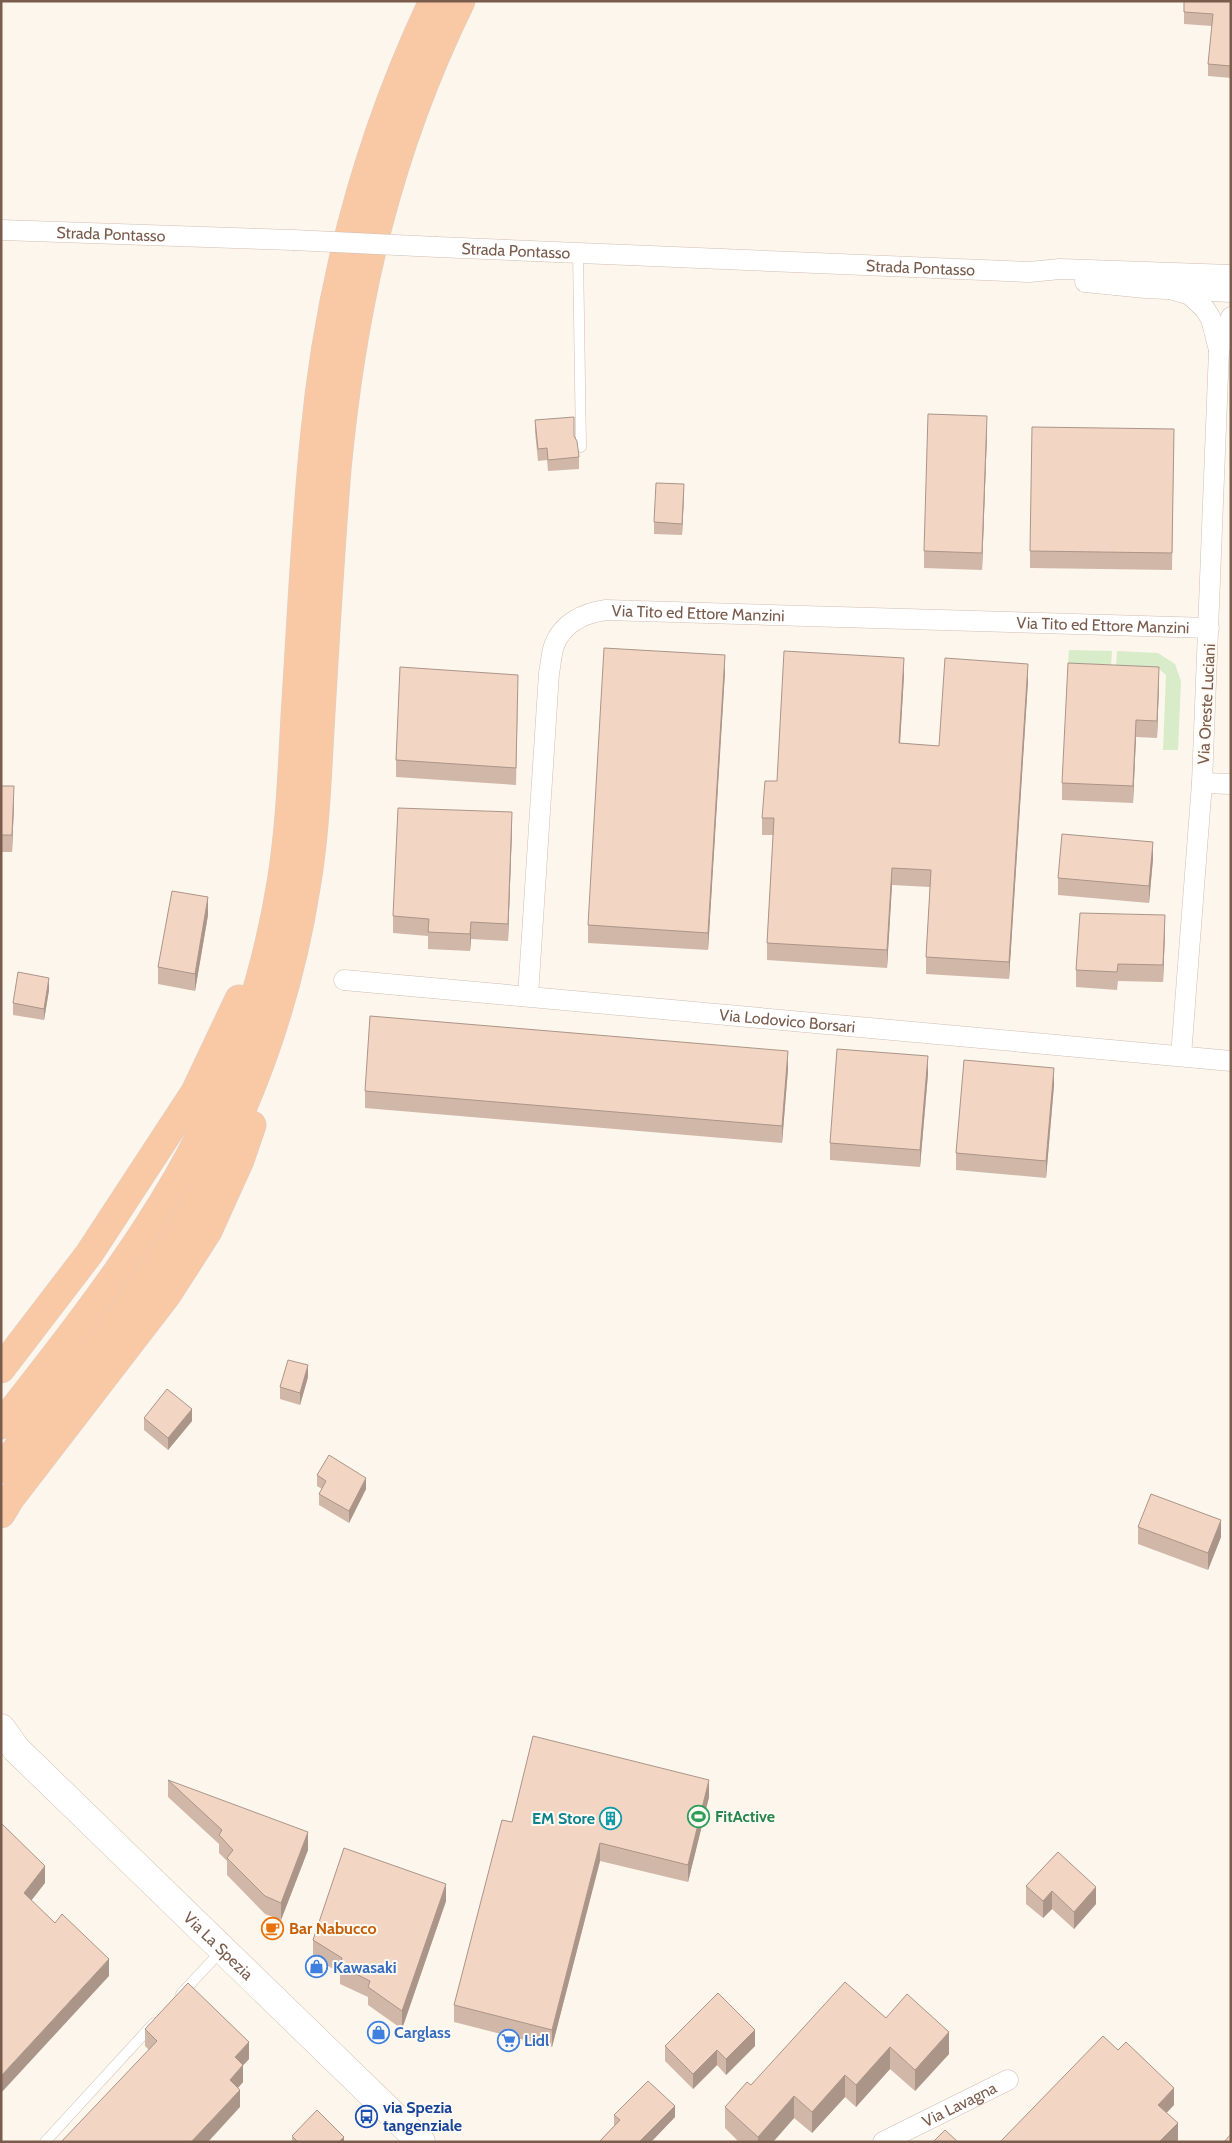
<svg xmlns="http://www.w3.org/2000/svg" width="1232" height="2143" font-family="Cabin,sans-serif">
  <style>
    .green { fill: #d8ecc9 }
    .lines { fill: none; stroke-linecap: round; stroke-linejoin: round }
    .service-casing { stroke: #d1beb0; stroke-width: 11 }
    .minor-casing { stroke: #d1beb0; stroke-width: 21 }
    .secondary-casing { stroke: #d6c0b0; stroke-width: 29 }
    .trunk-casing { stroke: #dad1cd; stroke-width: 29 }
    .service { stroke: #fff; stroke-width: 10 }
    .minor { stroke: #fff; stroke-width: 20 }
    .secondary { stroke: #fff; stroke-width: 28 }
    .trunk { stroke: #f9c8a4; stroke-width: 28 }
    .minor-bridge-casing { stroke: #d1beb0; stroke-width: 21; stroke-linecap: butt }
    .minor-bridge { stroke: #fff; stroke-width: 20 }
    .wall { fill: #d1b7a8 }
    .shaded-wall { fill: #aa9588 }
    .building { fill: #f3d5c3; stroke: #aa9588 }
    .labels { text-anchor: middle; stroke-width: 4; stroke-linejoin: round; paint-order: stroke }
    .street-label { font-size: 16px; fill: #7a5c4d; stroke: #fffaf3 }
    .leisure-label { font-size: 16px; font-weight: bold; fill: #27864d; stroke: #fffaf3; text-anchor: start }
    .culture-label { font-size: 16px; font-weight: bold; fill: #0d838f; stroke: #fffaf3; text-anchor: end }
    .food-label { font-size: 16px; font-weight: bold; fill: #c56008; stroke: #fffaf3; text-anchor: start }
    .shop-label { font-size: 16px; font-weight: bold; fill: #366cbe; stroke: #fffaf3; text-anchor: start }
    .transit-label { font-size: 16px; font-weight: bold; fill: #164399; stroke: #fffaf3; text-anchor: start }
  </style>
  <rect width="100%" height="100%" fill="#fdf6ec"/>
  <g class="green">
    <path d="M 1069,650 L 1112,651 L 1111,666 L 1068,664 Z"/>
    <path d="M 1117,651 L 1158,653 L 1175,664 L 1181,681 L 1178,750 L 1163,750 L 1166,675 L 1159,669 L 1154,667 L 1116,666 Z"/>
  </g>
  <g class="lines">
    <defs>
      <g id="service">
        <path d="M 578,252 L 581,447"/>
        <path d="M 181,1994 L 222,1950"/>
        <path d="M 45,2142 L 154,2023"/>
      </g>
      <g id="minor">
        <path id="s1" d="M 1,230 L 293,240"/>
        <path id="s2" d="M 437,247 L 1029,272 L 1060,269 L 1231,275"/>
        <path d="M 1085,282 L 1145,288 L 1231,292"/>
        <path d="M 1170,289 L 1190,295 L 1205,309 L 1211,319 L 1219,350 L 1202,783 L 1181,1056"/>
        <path d="M 1219,350 L 1231,317"/>
        <path d="M 1202,783 L 1231,784"/>
        <path id="s3" d="M 344,980 L 1231,1061"/>
        <path id="s4" d="M 528,996 L 549,673 C 551,664 551,654 554,646 C 562,623 584,613 606,610 L 1209,628"/>
        <path id="s5" d="M 883,2142 L 1008,2080"/>
      </g>
      <g id="secondary">
        <path id="s6" d="M 1,1728 L 16,1749 L 421,2142"/>
      </g>
      <g id="trunk">
        <path d="M 1,1369 L 89,1254 L 195,1092 L 239,999"/>
        <path d="M 1,1425 C 97,1302 195,1181 244,1031 C 260,983 273,933 281,883 C 290,828 292,771 295,716 C 301,624 305,532 314,441 C 328,289 367,140 433,1"/>
        <path d="M 1,1469 C 74,1375 154,1282 210,1176 C 257,1087 290,988 306,888 C 315,836 317,783 320,730 C 325,643 330,556 337,469 C 353,302 387,152 461,1"/>
        <path d="M 1,1514 L 10,1499 L 167,1295 L 208,1231 L 240,1160 L 252,1125"/>
      </g>
    </defs>
    <use href="#service" class="service-casing"/>
    <use href="#minor" class="minor-casing"/>
    <use href="#secondary" class="secondary-casing"/>
    <use href="#trunk" class="trunk-casing"/>
    <use href="#service" class="service"/>
    <use href="#minor" class="minor"/>
    <use href="#secondary" class="secondary"/>
    <use href="#trunk" class="trunk"/>
    <defs>
      <path id="minor-bridge" d="M 293,240 L 437,247"/>
    </defs>
    <use href="#minor-bridge" class="minor-bridge-casing"/>
    <use href="#minor-bridge" class="minor-bridge"/>
  </g>
  <g class="wall">
    <path d="M 1231,1 L 1231,78 L 1208,76 L 1208,64 L 1212,26 L 1184,24 L 1184,12 Z"/>
    <path d="M 535,420 L 574,436 L 579,457 L 579,469 L 548,471 L 547,460 L 538,461 L 535,432 Z"/>
    <path d="M 1174,429 L 1172,570 L 1030,568 L 1030,551 Z"/>
    <path d="M 987,433 L 982,570 L 924,568 L 924,551 Z"/>
    <path d="M 684,495 L 682,535 L 654,534 L 654,522 Z"/>
    <path d="M 725,672 L 708,950 L 588,943 L 588,925 Z"/>
    <path d="M 904,675 L 900,743 L 939,746 L 1028,681 L 1009,979 L 926,974 L 926,957 L 930,887 L 892,885 L 887,968 L 767,960 L 767,943 L 773,835 L 762,835 L 762,818 L 777,781 Z"/>
    <path d="M 1159,684 L 1157,738 L 1136,737 L 1133,803 L 1062,800 L 1062,783 Z"/>
    <path d="M 518,692 L 516,785 L 396,777 L 396,760 Z"/>
    <path d="M 1,786 L 14,803 L 12,852 L 1,852 Z"/>
    <path d="M 512,829 L 508,941 L 471,939 L 470,951 L 428,949 L 428,936 L 393,933 L 393,916 Z"/>
    <path d="M 1153,859 L 1149,903 L 1058,895 L 1058,878 Z"/>
    <path d="M 208,915 L 195,991 L 158,984 L 158,967 Z"/>
    <path d="M 1165,932 L 1163,982 L 1118,981 L 1117,990 L 1076,987 L 1076,970 Z"/>
    <path d="M 1231,942 L 1231,968 L 1230,968 Z"/>
    <path d="M 49,990 L 44,1020 L 13,1015 L 13,1003 Z"/>
    <path d="M 788,1069 L 782,1143 L 365,1108 L 365,1091 Z"/>
    <path d="M 928,1074 L 920,1167 L 830,1160 L 830,1143 Z"/>
    <path d="M 1054,1085 L 1046,1178 L 956,1170 L 956,1153 Z"/>
    <path d="M 308,1377 L 300,1405 L 280,1399 L 280,1387 Z"/>
    <path d="M 144,1418 L 192,1421 L 168,1450 L 144,1430 Z"/>
    <path d="M 317,1475 L 366,1489 L 349,1523 L 319,1505 L 319,1494 L 322,1489 L 317,1486 Z"/>
    <path d="M 1138,1527 L 1221,1537 L 1208,1570 L 1138,1544 Z"/>
    <path d="M 168,1780 L 308,1850 L 281,1920 L 265,1914 L 227,1875 L 227,1861 L 219,1853 L 219,1844 L 168,1797 Z"/>
    <path d="M 709,1797 L 688,1882 L 600,1861 L 552,2047 L 454,2022 L 454,2005 L 512,1822 Z"/>
    <path d="M 1058,1852 L 1096,1904 L 1074,1929 L 1052,1909 L 1043,1918 L 1026,1904 L 1026,1886 Z"/>
    <path d="M 446,1901 L 402,2029 L 368,2005 L 368,1997 L 340,1984 L 340,1973 L 313,1957 L 313,1940 Z"/>
    <path d="M 886,2018 L 949,2054 L 915,2091 L 890,2069 L 856,2107 L 845,2097 L 812,2133 L 794,2118 L 773,2142 L 739,2142 L 725,2128 L 725,2107 L 751,2085 Z"/>
    <path d="M 145,2029 L 249,2059 L 243,2065 L 243,2082 L 238,2088 L 240,2107 L 149,2050 L 145,2046 Z"/>
    <path d="M 665,2046 L 755,2046 L 726,2075 L 717,2065 L 693,2089 L 665,2061 Z"/>
    <path d="M 614,2115 L 675,2117 L 651,2142 L 599,2142 L 614,2126 Z"/>
    <path d="M 292,2136 L 344,2142 L 292,2142 Z"/>
  </g>
  <g class="shaded-wall">
    <path d="M 987,416 L 987,433 L 982,570 L 982,553 Z"/>
    <path d="M 684,484 L 684,495 L 682,535 L 682,524 Z"/>
    <path d="M 725,655 L 725,672 L 708,950 L 708,933 Z"/>
    <path d="M 904,658 L 904,675 L 899,760 L 899,743 Z"/>
    <path d="M 1028,664 L 1028,681 L 1009,979 L 1009,962 Z"/>
    <path d="M 1159,667 L 1159,684 L 1157,738 L 1157,721 Z"/>
    <path d="M 1136,720 L 1136,737 L 1133,803 L 1133,786 Z"/>
    <path d="M 14,786 L 14,803 L 12,852 L 12,835 Z"/>
    <path d="M 512,812 L 512,829 L 508,941 L 508,924 Z"/>
    <path d="M 1153,842 L 1153,859 L 1149,903 L 1149,886 Z"/>
    <path d="M 892,868 L 892,885 L 887,968 L 887,950 Z"/>
    <path d="M 208,897 L 208,915 L 195,991 L 195,974 Z"/>
    <path d="M 1165,915 L 1165,932 L 1163,982 L 1163,965 Z"/>
    <path d="M 471,922 L 471,939 L 470,951 L 470,934 Z"/>
    <path d="M 49,978 L 49,990 L 44,1020 L 44,1009 Z"/>
    <path d="M 788,1051 L 788,1069 L 782,1143 L 782,1126 Z"/>
    <path d="M 928,1056 L 928,1074 L 920,1167 L 920,1150 Z"/>
    <path d="M 1054,1068 L 1054,1085 L 1046,1178 L 1046,1161 Z"/>
    <path d="M 308,1365 L 308,1377 L 300,1405 L 300,1393 Z"/>
    <path d="M 192,1409 L 192,1421 L 168,1450 L 168,1438 Z"/>
    <path d="M 366,1478 L 366,1489 L 349,1523 L 349,1511 Z"/>
    <path d="M 1221,1520 L 1221,1537 L 1208,1570 L 1208,1553 Z"/>
    <path d="M 709,1780 L 709,1797 L 688,1882 L 688,1865 Z"/>
    <path d="M 308,1832 L 308,1850 L 281,1920 L 281,1903 Z"/>
    <path d="M 600,1843 L 600,1861 L 552,2047 L 552,2030 Z"/>
    <path d="M 45,1866 L 45,1883 L 24,1910 L 24,1893 Z"/>
    <path d="M 446,1884 L 446,1901 L 402,2029 L 402,2011 Z"/>
    <path d="M 1096,1887 L 1096,1904 L 1074,1929 L 1074,1912 Z"/>
    <path d="M 1052,1891 L 1052,1909 L 1043,1918 L 1043,1901 Z"/>
    <path d="M 109,1959 L 109,1976 L 1,2093 L 1,2076 Z"/>
    <path d="M 755,2030 L 755,2046 L 726,2075 L 726,2059 Z"/>
    <path d="M 949,2032 L 949,2054 L 915,2091 L 915,2070 Z"/>
    <path d="M 249,2042 L 249,2059 L 235,2074 L 235,2057 Z"/>
    <path d="M 890,2047 L 890,2069 L 856,2107 L 856,2085 Z"/>
    <path d="M 717,2050 L 717,2065 L 693,2089 L 693,2074 Z"/>
    <path d="M 243,2065 L 243,2082 L 230,2097 L 230,2080 Z"/>
    <path d="M 845,2075 L 845,2097 L 812,2133 L 812,2112 Z"/>
    <path d="M 1174,2088 L 1174,2105 L 1158,2122 L 1158,2105 Z"/>
    <path d="M 240,2090 L 240,2107 L 208,2142 L 191,2142 Z"/>
    <path d="M 794,2096 L 794,2118 L 773,2142 L 758,2142 L 758,2137 Z"/>
    <path d="M 675,2106 L 675,2117 L 651,2142 L 639,2142 Z"/>
    <path d="M 1178,2123 L 1178,2140 L 1176,2142 L 1159,2142 Z"/>
    <path d="M 344,2137 L 344,2142 L 339,2142 Z"/>
  </g>
  <g class="building">
    <path d="M 1184,1 L 1231,1 L 1231,66 L 1208,64 L 1213,14 L 1184,12 Z"/>
    <path d="M 928,414 L 987,416 L 982,553 L 924,551 Z"/>
    <path d="M 574,417 L 574,436 L 577,441 L 579,457 L 548,460 L 547,448 L 538,449 L 535,420 Z"/>
    <path d="M 1032,427 L 1174,429 L 1172,553 L 1030,551 Z"/>
    <path d="M 656,483 L 684,484 L 682,524 L 654,522 Z"/>
    <path d="M 604,648 L 725,655 L 708,933 L 588,925 Z"/>
    <path d="M 784,651 L 904,658 L 899,743 L 939,746 L 945,658 L 1028,664 L 1009,962 L 926,957 L 931,870 L 892,868 L 887,950 L 767,943 L 774,818 L 762,818 L 765,781 L 777,781 Z"/>
    <path d="M 1068,663 L 1159,667 L 1157,721 L 1136,720 L 1133,786 L 1062,783 Z"/>
    <path d="M 400,667 L 518,675 L 516,768 L 396,760 Z"/>
    <path d="M 1,786 L 14,786 L 12,835 L 1,835 Z"/>
    <path d="M 398,808 L 512,812 L 508,924 L 471,922 L 470,934 L 428,932 L 429,919 L 393,916 Z"/>
    <path d="M 1062,834 L 1153,842 L 1149,886 L 1058,878 Z"/>
    <path d="M 172,891 L 208,897 L 195,974 L 158,967 Z"/>
    <path d="M 1080,913 L 1165,915 L 1163,965 L 1118,964 L 1117,972 L 1076,970 Z"/>
    <path d="M 18,972 L 49,978 L 44,1009 L 13,1003 Z"/>
    <path d="M 370,1016 L 788,1051 L 782,1126 L 365,1091 Z"/>
    <path d="M 837,1049 L 928,1056 L 920,1150 L 830,1143 Z"/>
    <path d="M 964,1060 L 1054,1068 L 1046,1161 L 956,1153 Z"/>
    <path d="M 288,1360 L 308,1365 L 300,1393 L 280,1387 Z"/>
    <path d="M 167,1389 L 192,1409 L 168,1438 L 144,1418 Z"/>
    <path d="M 329,1455 L 366,1478 L 349,1511 L 319,1494 L 326,1481 L 317,1475 Z"/>
    <path d="M 1151,1494 L 1221,1520 L 1208,1553 L 1138,1527 Z"/>
    <path d="M 533,1736 L 709,1780 L 688,1865 L 600,1843 L 552,2030 L 454,2005 L 502,1820 L 512,1822 Z"/>
    <path d="M 168,1780 L 308,1832 L 281,1903 L 265,1896 L 227,1858 L 233,1850 L 219,1835 L 222,1830 Z"/>
    <path d="M 1,1823 L 45,1866 L 24,1893 L 55,1923 L 62,1914 L 109,1959 L 1,2076 Z"/>
    <path d="M 344,1848 L 446,1884 L 402,2011 L 368,1987 L 370,1981 L 340,1966 L 342,1958 L 313,1940 Z"/>
    <path d="M 1058,1852 L 1096,1887 L 1074,1912 L 1052,1891 L 1043,1901 L 1026,1886 Z"/>
    <path d="M 845,1982 L 886,2018 L 907,1994 L 949,2032 L 915,2070 L 890,2047 L 856,2085 L 845,2075 L 812,2112 L 794,2096 L 758,2137 L 725,2107 L 747,2082 L 751,2085 Z"/>
    <path d="M 188,1983 L 249,2042 L 235,2057 L 243,2065 L 230,2080 L 240,2090 L 191,2142 L 61,2142 L 157,2041 L 145,2029 Z"/>
    <path d="M 718,1993 L 755,2030 L 726,2059 L 717,2050 L 693,2074 L 665,2046 Z"/>
    <path d="M 1103,2036 L 1118,2050 L 1126,2042 L 1174,2088 L 1158,2105 L 1178,2123 L 1159,2142 L 1000,2142 Z"/>
    <path d="M 648,2081 L 675,2106 L 639,2142 L 599,2142 L 620,2120 L 614,2115 Z"/>
    <path d="M 317,2110 L 344,2137 L 339,2142 L 298,2142 L 292,2136 Z"/>
    <path d="M 945,2130 L 958,2142 L 933,2142 Z"/>
    <path d="M 1231,2134 L 1231,2142 L 1224,2142 Z"/>
  </g>
  <defs>
    <symbol id="stadium-ring" viewBox="-11 -11 22 22"><circle r="9.5" fill="#fffaf3" stroke="#2e9e5b" stroke-width="1.5"/><path d="M0-5a6.5 5 0 1 0 0 10a6.5 5 0 1 0 0-10ZM-3.5-1.8h7v3.6h-7Z" fill="#2e9e5b"/></symbol>
    <symbol id="building-ring" viewBox="-11 -11 22 22"><circle r="9.5" fill="#fffaf3" stroke="#0f9aa8" stroke-width="1.5"/><path d="M-4-6H4V6H1V3H-1V6H-4ZM-2.5-4.3h1.7v1.8h-1.7ZM.8-4.3h1.7v1.8H.8ZM-2.5-1h1.7V.8h-1.7ZM.8-1h1.7V.8H.8Z" fill="#0f9aa8"/></symbol>
    <symbol id="cafe-ring" viewBox="-11 -11 22 22"><circle r="9.5" fill="#fffaf3" stroke="#e8710a" stroke-width="1.5"/><path d="M-5.5-4.5H6V0H3Q3 3.5 0 3.5H-2.5Q-5.5 3.5-5.5 0ZM3-3.2v2h1.7v-2ZM-6 4.5H4V6H-6Z" fill="#e8710a"/></symbol>
    <symbol id="shop-ring" viewBox="-11 -11 22 22"><circle r="9.5" fill="#fffaf3" stroke="#3f7fe0" stroke-width="1.5"/><path d="M-5-2.5h2.3a2.7 3.5 0 0 1 5.4 0H5L5.5 6h-11ZM-1.5-2.5h3a1.5 2.3 0 0 0-3 0Z" fill="#3f7fe0"/></symbol>
    <symbol id="supermarket-ring" viewBox="-11 -11 22 22"><circle r="9.5" fill="#fffaf3" stroke="#3f7fe0" stroke-width="1.5"/><path d="M-6-5.5h2.5l.6 2H6L4.5 2H-2.5L-4.4-4H-6ZM-1.5 3.2a1.3 1.3 0 1 0 .1 0ZM3 3.2a1.3 1.3 0 1 0 .1 0Z" fill="#3f7fe0"/></symbol>
    <symbol id="bus-ring" viewBox="-11 -11 22 22"><circle r="9.5" fill="#fffaf3" stroke="#1a4fb4" stroke-width="1.5"/><path d="M-5-6H5V4H4V6H2V4H-2V6H-4V4H-5ZM-3.5-4V0h7V-4ZM-3.5 1.2v1.5H-2V1.2ZM2 1.2v1.5H3.5V1.2Z" fill="#1a4fb4"/></symbol>
  </defs>
  <g fill-rule="evenodd">
    <use href="#stadium-ring" x="686" y="1804" width="25" height="25"/>
    <use href="#building-ring" x="598" y="1806" width="25" height="25"/>
    <use href="#cafe-ring" x="260" y="1916" width="25" height="25"/>
    <use href="#shop-ring" x="304" y="1954" width="25" height="25"/>
    <use href="#shop-ring" x="366" y="2020" width="25" height="25"/>
    <use href="#supermarket-ring" x="496" y="2028" width="25" height="25"/>
    <use href="#bus-ring" x="354" y="2104" width="25" height="25"/>
  </g>
  <g class="labels">
    <g class="street-label">
      <text dy="6" stroke="none"><textPath href="#s1" startOffset="110">Strada Pontasso</textPath></text>
      <text dy="6" stroke="none"><textPath href="#s2" startOffset="79">Strada Pontasso</textPath></text>
      <text dy="6" stroke="none"><textPath href="#s2" startOffset="484">Strada Pontasso</textPath></text>
      <text dy="6" stroke="none"><textPath href="#s4" startOffset="510">Via Tito ed Ettore Manzini</textPath></text>
      <text dy="6" stroke="none"><textPath href="#s4" startOffset="915">Via Tito ed Ettore Manzini</textPath></text>
      <text transform="translate(1206 704) rotate(-87)" y="6">Via Oreste Luciani</text>
      <text dy="6" stroke="none"><textPath href="#s3" startOffset="445">Via Lodovico Borsari</textPath></text>
      <text dy="6" stroke="none"><textPath href="#s6" startOffset="308">Via La Spezia</textPath></text>
      <text dy="6" stroke="none"><textPath href="#s5" startOffset="85">Via Lavagna</textPath></text>
    </g>
    <g class="leisure-label">
      <text x="715" y="1822">FitActive</text>
    </g>
    <g class="culture-label">
      <text x="595" y="1824">EM Store</text>
    </g>
    <g class="food-label">
      <text x="289" y="1934">Bar Nabucco</text>
    </g>
    <g class="shop-label">
      <text x="333" y="1973">Kawasaki</text>
      <text x="394" y="2038">Carglass</text>
      <text x="524" y="2046">Lidl</text>
    </g>
    <g class="transit-label">
      <text x="383" y="2113">via Spezia<tspan x="383" dy="18">tangenziale</tspan></text>
    </g>
  </g>
  <rect width="1232" height="2143" fill="none" stroke="#7a5c4d" stroke-width="5"/>
</svg>
